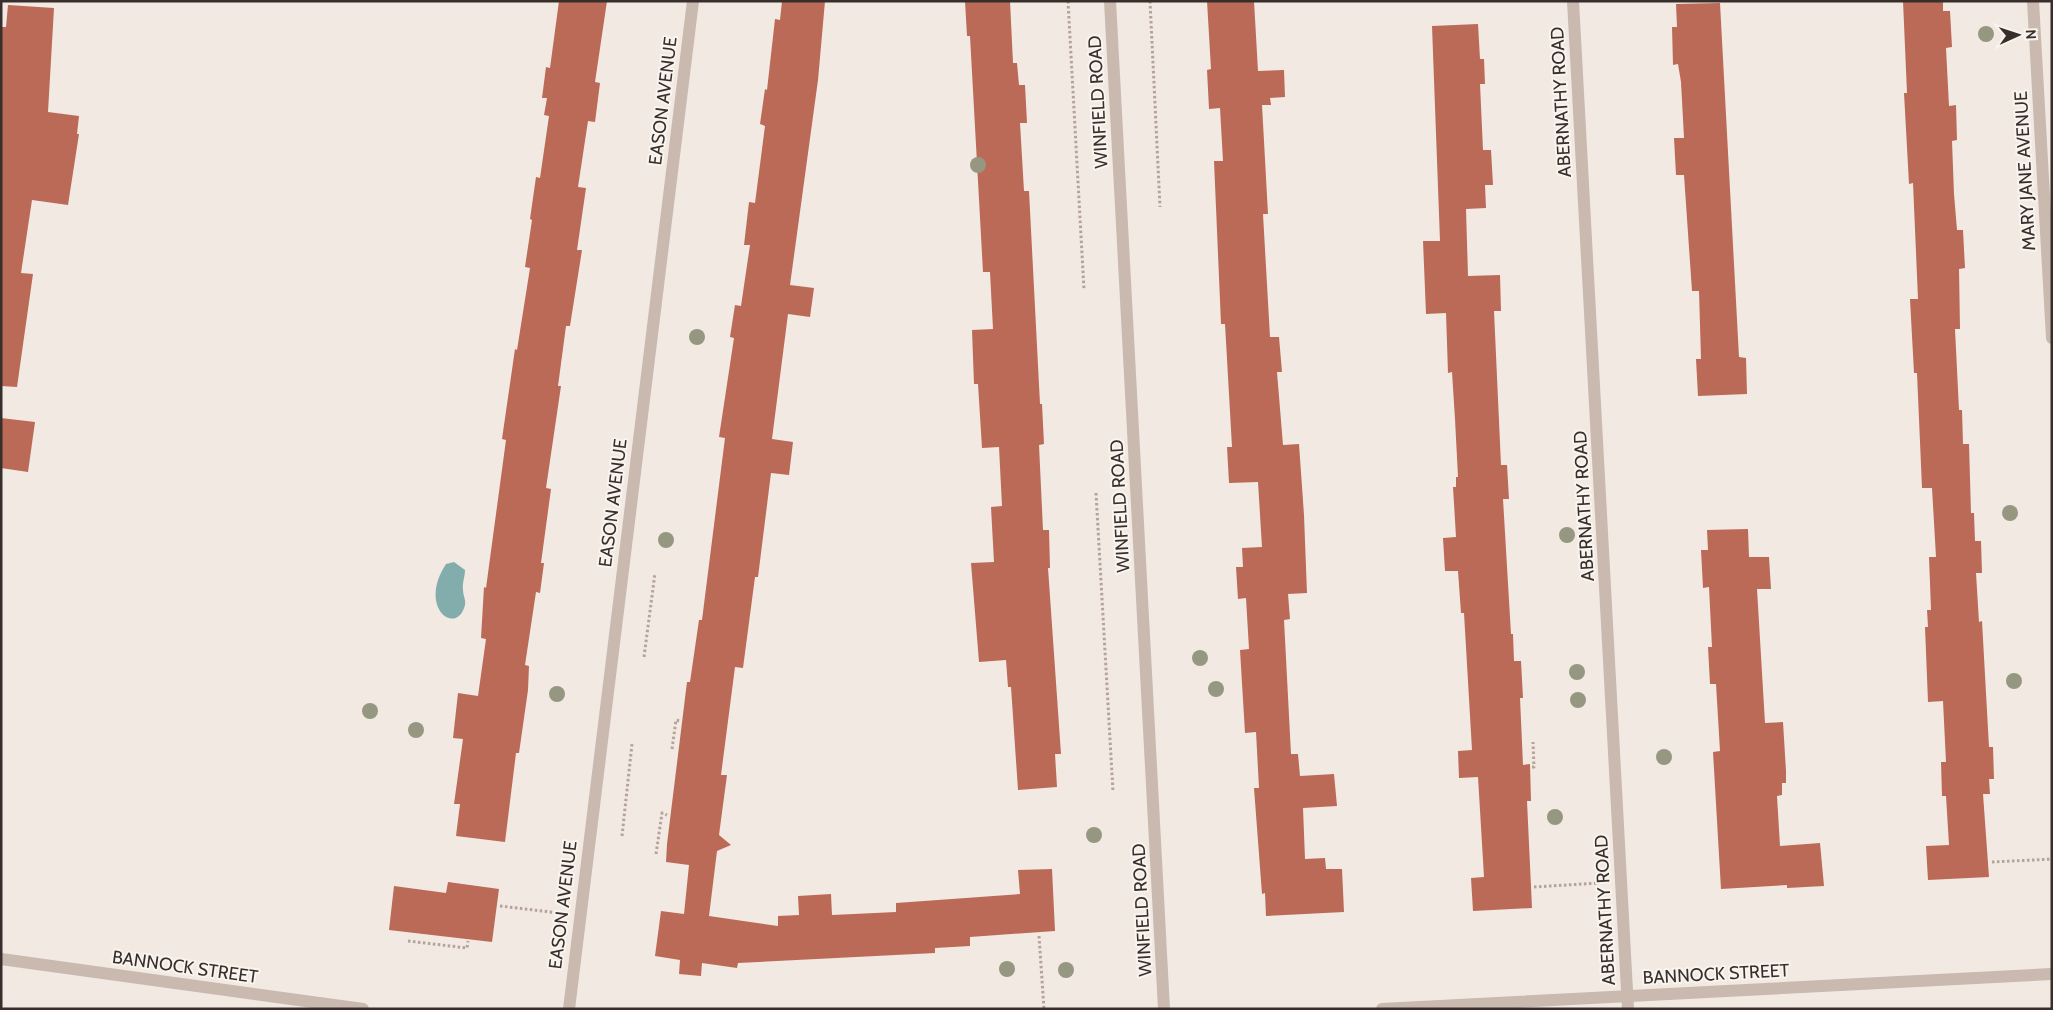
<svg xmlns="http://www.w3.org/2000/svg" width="2053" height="1010" font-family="Cabin,sans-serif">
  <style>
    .water { fill: #83acac }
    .building { fill: #bb6a57 }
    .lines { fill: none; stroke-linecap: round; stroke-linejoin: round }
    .path { stroke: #b5a399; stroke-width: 3; stroke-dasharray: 2.5 2.5; stroke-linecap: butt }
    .minor { stroke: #c9b9ae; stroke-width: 12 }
    .tree { fill: #969781 }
    .labels { text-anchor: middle; stroke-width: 4; stroke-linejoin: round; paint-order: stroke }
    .street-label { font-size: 18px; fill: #382f2c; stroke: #f9f4ee }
  </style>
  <rect width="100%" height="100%" fill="#f2e9e2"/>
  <path class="water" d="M 454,562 L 465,570 C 465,577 462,583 463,590 C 463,595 466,600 465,605 C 457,637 417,608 446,564 Z"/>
  <g class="building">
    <path d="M 559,1 L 607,1 L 595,82 L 600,83 L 595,122 L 588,121 L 578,187 L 586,188 L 577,250 L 582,250 L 570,326 L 566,326 L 558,386 L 561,386 L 546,488 L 551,489 L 541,563 L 544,563 L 540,593 L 536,592 L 525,665 L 529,666 L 528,690 L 519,753 L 516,753 L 505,842 L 456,836 L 460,804 L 454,804 L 463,739 L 453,738 L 458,693 L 478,696 L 486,639 L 481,638 L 484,587 L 486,588 L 506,440 L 502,439 L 515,349 L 517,350 L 530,268 L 525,267 L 532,220 L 530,219 L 536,177 L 540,178 L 549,116 L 544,115 L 547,98 L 542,98 L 546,67 L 550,68 Z"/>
    <path d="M 782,1 L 825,1 L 818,80 L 790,285 L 814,288 L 810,317 L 788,314 L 772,439 L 793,442 L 789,475 L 771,473 L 758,577 L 755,577 L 743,668 L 735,667 L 721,775 L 727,775 L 719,835 L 731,845 L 717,851 L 709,916 L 778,926 L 778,916 L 799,915 L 798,896 L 831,894 L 832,915 L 896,912 L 896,903 L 1020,894 L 1018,870 L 1052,869 L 1055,931 L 970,937 L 970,946 L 935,948 L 935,953 L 738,963 L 737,968 L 702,963 L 701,976 L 679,974 L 680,960 L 655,956 L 661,911 L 684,914 L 689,865 L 666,862 L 667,844 L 687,682 L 690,682 L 699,620 L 702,620 L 725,438 L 719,437 L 734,338 L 730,337 L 735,305 L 741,306 L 750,245 L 744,245 L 749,202 L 755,203 L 765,126 L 760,124 L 765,89 L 767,90 L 775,19 L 780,20 Z"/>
    <path d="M 965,1 L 1010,1 L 1013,63 L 1017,63 L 1019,85 L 1025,85 L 1027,123 L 1020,123 L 1024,191 L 1029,191 L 1040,404 L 1042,404 L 1044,444 L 1039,445 L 1043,530 L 1049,530 L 1050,568 L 1048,568 L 1061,754 L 1055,754 L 1057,787 L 1018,790 L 1011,687 L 1008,687 L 1006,660 L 979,662 L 971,563 L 994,562 L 991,507 L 1002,506 L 999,447 L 982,448 L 978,384 L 974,384 L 972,330 L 993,329 L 990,272 L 983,272 L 970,36 L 967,36 Z"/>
    <path d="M 1207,1 L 1254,1 L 1258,71 L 1284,70 L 1285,97 L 1270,98 L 1271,105 L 1262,105 L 1268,214 L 1263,214 L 1270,337 L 1279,337 L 1282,372 L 1277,372 L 1283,445 L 1299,444 L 1304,515 L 1307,593 L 1288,594 L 1290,619 L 1284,620 L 1291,754 L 1298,754 L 1300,776 L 1334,774 L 1337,806 L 1303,808 L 1305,859 L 1325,858 L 1326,869 L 1342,869 L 1344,912 L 1266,916 L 1265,893 L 1262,894 L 1254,788 L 1259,788 L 1256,732 L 1245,733 L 1240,650 L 1249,649 L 1246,598 L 1238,599 L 1236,567 L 1243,567 L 1242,548 L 1262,547 L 1258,482 L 1229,483 L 1227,447 L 1232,447 L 1225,324 L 1221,324 L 1214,161 L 1223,161 L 1220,108 L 1209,109 L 1207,70 L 1211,69 Z"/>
    <path d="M 1903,1 L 1943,1 L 1943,11 L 1950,11 L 1952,47 L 1946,48 L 1949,106 L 1956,105 L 1957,140 L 1952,141 L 1954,194 L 1957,230 L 1963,230 L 1965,268 L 1959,269 L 1960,329 L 1955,329 L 1959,410 L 1962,410 L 1963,444 L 1969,444 L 1971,513 L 1974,513 L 1975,541 L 1981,541 L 1982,573 L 1976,573 L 1979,622 L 1982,621 L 1989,747 L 1993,747 L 1994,779 L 1989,779 L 1990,794 L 1983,794 L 1989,877 L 1928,880 L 1926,846 L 1949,845 L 1946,796 L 1942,796 L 1941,762 L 1946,762 L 1943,701 L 1928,702 L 1925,627 L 1928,627 L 1927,610 L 1931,610 L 1929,557 L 1936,557 L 1932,488 L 1922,488 L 1917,373 L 1914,373 L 1910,299 L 1918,299 L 1913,183 L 1909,184 L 1904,93 L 1907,93 Z"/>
    <path d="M 1720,3 L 1739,357 L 1746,358 L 1747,394 L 1698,396 L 1696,359 L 1701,359 L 1699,291 L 1692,291 L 1684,175 L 1676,175 L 1674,138 L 1684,138 L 1681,82 L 1678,64 L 1673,65 L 1672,27 L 1677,27 L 1676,4 Z"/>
    <path d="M 8,5 L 54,8 L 48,112 L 79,116 L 77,134 L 79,134 L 68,205 L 32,200 L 21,273 L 33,274 L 17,387 L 1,386 L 1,27 L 6,27 Z"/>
    <path d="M 1478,24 L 1480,59 L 1484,59 L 1485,84 L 1480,84 L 1483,150 L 1491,150 L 1493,185 L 1485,185 L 1486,208 L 1466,209 L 1468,276 L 1500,275 L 1501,311 L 1494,311 L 1501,465 L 1507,465 L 1509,499 L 1503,499 L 1511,634 L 1513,634 L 1514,661 L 1521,661 L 1523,698 L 1520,698 L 1523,765 L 1530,764 L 1531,801 L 1527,801 L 1532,908 L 1473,911 L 1471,878 L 1484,877 L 1478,777 L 1459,778 L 1458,751 L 1472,750 L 1464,613 L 1461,613 L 1458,571 L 1445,571 L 1443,538 L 1456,537 L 1453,487 L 1456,487 L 1456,477 L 1458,477 L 1455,419 L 1452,372 L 1448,373 L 1446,313 L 1426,314 L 1423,241 L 1440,241 L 1432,26 Z"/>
    <path d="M 1,418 L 35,422 L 28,472 L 1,468 Z"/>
    <path d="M 1748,529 L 1749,557 L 1769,557 L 1771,589 L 1757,589 L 1765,723 L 1783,722 L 1786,771 L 1786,783 L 1782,783 L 1782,795 L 1777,796 L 1780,846 L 1820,843 L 1824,886 L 1787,888 L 1787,885 L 1721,889 L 1713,752 L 1720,751 L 1716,684 L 1710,684 L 1708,647 L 1712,647 L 1709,587 L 1703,588 L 1701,550 L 1708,550 L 1707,530 Z"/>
    <path d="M 448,882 L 499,889 L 492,942 L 389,930 L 394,886 L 446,893 Z"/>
  </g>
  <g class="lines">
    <g class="path">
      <path d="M 1068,1 L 1084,290"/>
      <path d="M 1150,1 L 1160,207"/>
      <path d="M 1096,493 L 1113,792"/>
      <path d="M 644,657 L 655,573"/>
      <path d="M 672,749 L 676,720 L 680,721"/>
      <path d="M 1532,767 L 1534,767 L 1533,742"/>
      <path d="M 622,836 L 632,744"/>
      <path d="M 656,854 L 662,813 L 667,815"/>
      <path d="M 1992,862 L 2052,859"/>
      <path d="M 1534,887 L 1599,883"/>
      <path d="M 500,906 L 559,913"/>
      <path d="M 1039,936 L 1044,1009"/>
      <path d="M 408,941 L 467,948 L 468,941"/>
    </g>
    <g class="minor">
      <path d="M 1110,1 L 1164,1009"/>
      <path d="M 1573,1 L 1628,1009"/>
      <path d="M 2033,1 L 2052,338"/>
      <path d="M 1,959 L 363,1009"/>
      <path d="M 569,1009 L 693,1"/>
      <path d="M 1382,1009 L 2052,974"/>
    </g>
  </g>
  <g class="tree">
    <circle cx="1986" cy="34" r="8"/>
    <circle cx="978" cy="165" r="8"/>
    <circle cx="697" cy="337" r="8"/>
    <circle cx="2010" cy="513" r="8"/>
    <circle cx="1567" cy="535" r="8"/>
    <circle cx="666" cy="540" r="8"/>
    <circle cx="1200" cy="658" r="8"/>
    <circle cx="1577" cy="672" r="8"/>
    <circle cx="2014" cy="681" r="8"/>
    <circle cx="1216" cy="689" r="8"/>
    <circle cx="557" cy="694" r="8"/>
    <circle cx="1578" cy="700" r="8"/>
    <circle cx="370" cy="711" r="8"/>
    <circle cx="416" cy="730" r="8"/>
    <circle cx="1664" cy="757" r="8"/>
    <circle cx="1555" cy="817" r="8"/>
    <circle cx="1094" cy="835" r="8"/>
    <circle cx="1007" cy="969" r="8"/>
    <circle cx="1066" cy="970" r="8"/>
  </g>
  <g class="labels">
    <g class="street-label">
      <text transform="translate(663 101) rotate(-83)" y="6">EASON AVENUE</text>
      <text transform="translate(1098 102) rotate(-93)" y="6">WINFIELD ROAD</text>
      <text transform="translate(1561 102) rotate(-93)" y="6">ABERNATHY ROAD</text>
      <text transform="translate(2025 171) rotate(-93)" y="6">MARY JANE AVENUE</text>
      <text transform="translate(613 503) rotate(-83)" y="6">EASON AVENUE</text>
      <text transform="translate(1120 506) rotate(-93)" y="6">WINFIELD ROAD</text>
      <text transform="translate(1584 506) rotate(-93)" y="6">ABERNATHY ROAD</text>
      <text transform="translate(563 905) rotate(-83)" y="6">EASON AVENUE</text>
      <text transform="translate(1142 910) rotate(-93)" y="6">WINFIELD ROAD</text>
      <text transform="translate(1605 910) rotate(-93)" y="6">ABERNATHY ROAD</text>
      <text transform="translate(185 967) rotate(8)" y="6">BANNOCK STREET</text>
      <text transform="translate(1716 974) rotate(-3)" y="6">BANNOCK STREET</text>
    </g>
  </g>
  <rect width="2053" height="1010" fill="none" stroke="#382f2c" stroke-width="5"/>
  <g transform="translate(2018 35) rotate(87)" stroke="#f9f4ee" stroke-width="4" paint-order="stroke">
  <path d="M0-4L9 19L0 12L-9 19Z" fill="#382f2c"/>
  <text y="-8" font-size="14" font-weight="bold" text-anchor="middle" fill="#382f2c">N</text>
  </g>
</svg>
